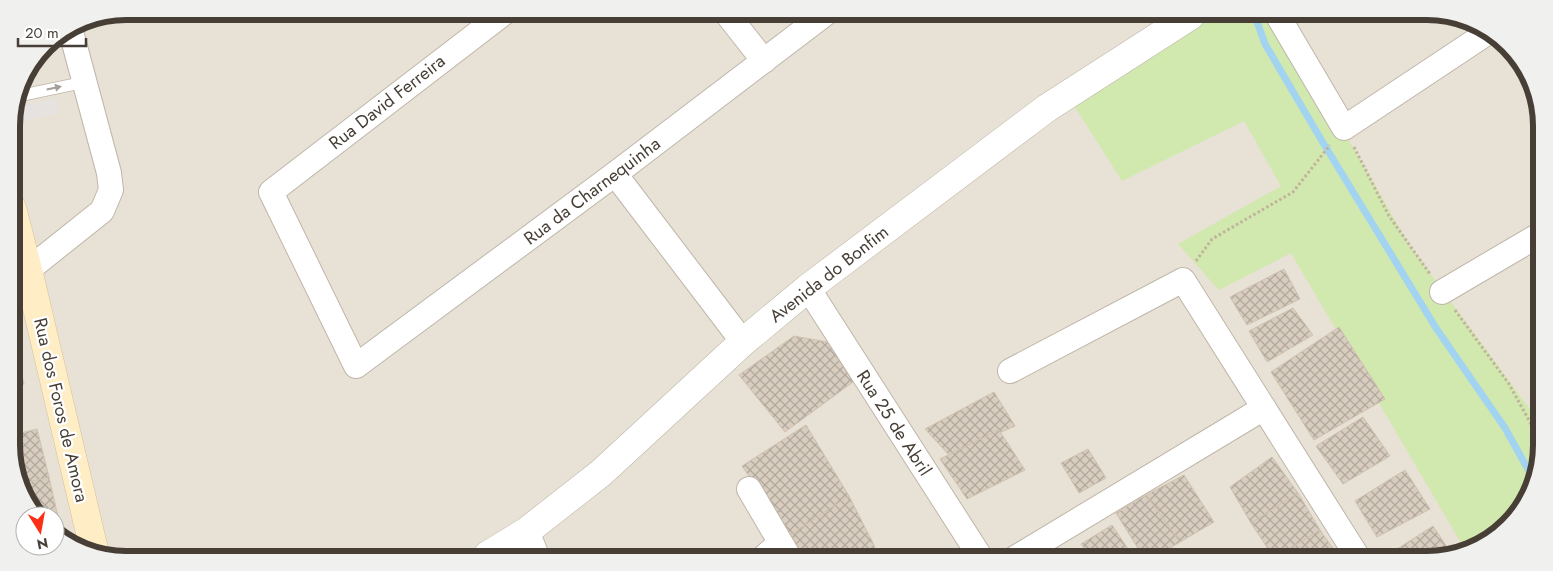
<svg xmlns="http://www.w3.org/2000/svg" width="1553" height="571" font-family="Jost,sans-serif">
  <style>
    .residential { fill: #e8e1d5 }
    .green { fill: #d1e8af }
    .parking { fill: #e5e2df }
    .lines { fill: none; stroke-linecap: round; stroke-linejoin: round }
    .stream { stroke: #a2d4f1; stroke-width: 7 }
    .building { fill: url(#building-cross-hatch); stroke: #d0c2af }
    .service-casing { stroke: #bfb6a9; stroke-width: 13 }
    .minor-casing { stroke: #bfb6a9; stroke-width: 26 }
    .tertiary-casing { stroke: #bfb6a9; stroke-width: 29 }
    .secondary-casing { stroke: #d4c196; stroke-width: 29 }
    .path { stroke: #c1b29a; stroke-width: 3; stroke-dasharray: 2.5 2.5; stroke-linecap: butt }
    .service { stroke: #fff; stroke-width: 11 }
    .minor { stroke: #fff; stroke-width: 24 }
    .tertiary { stroke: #fff; stroke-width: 28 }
    .secondary { stroke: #ffeec5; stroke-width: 28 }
    .oneway { fill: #a39f9a }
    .labels { text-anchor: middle; stroke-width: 4.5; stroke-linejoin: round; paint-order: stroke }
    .street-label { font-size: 18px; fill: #473f36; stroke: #fff }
    .rim { fill: none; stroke: #473f36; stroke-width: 6 }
  </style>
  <defs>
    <pattern id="building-cross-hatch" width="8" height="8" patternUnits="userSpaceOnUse" patternTransform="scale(1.25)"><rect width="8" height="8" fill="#d8cdbf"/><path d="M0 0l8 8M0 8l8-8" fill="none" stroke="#b1a89c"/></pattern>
  </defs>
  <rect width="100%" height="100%" fill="#f4efe7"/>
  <path class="residential" d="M 126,11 L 1463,17 L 1513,51 L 1541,111 L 1536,481 L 1497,536 L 1434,560 L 90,554 L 55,531 L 55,516 L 38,516 L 13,467 L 12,118 L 23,75 L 50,40 L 82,20 Z"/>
  <path class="green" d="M 1196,16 L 1277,16 L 1410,246 L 1537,419 L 1536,481 L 1497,536 L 1464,548 L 1291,253 L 1219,290 L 1178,244 L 1281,186 L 1244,121 L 1122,181 L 1073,104 Z"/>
  <path class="parking" d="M 56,98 L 60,113 L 14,123 L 12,116 L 14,108 Z"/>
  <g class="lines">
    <path class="stream" d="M 1255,16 L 1265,44 L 1322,141 L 1436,328 L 1505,428 L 1535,482"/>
  </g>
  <g class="building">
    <path d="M 1284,269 L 1300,299 L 1247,325 L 1230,297 Z"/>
    <path d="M 1293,308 L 1313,335 L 1267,362 L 1249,331 Z"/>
    <path d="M 1339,327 L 1385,399 L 1314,440 L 1271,372 Z"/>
    <path d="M 794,336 L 827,342 L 857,379 L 785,432 L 739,375 Z"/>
    <path d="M 13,338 L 24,384 L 13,386 Z"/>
    <path d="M 994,392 L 1015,426 L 949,455 L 925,429 Z"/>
    <path d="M 1363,417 L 1390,456 L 1343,484 L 1316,446 Z"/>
    <path d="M 806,425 L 849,496 L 790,535 L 742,466 Z"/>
    <path d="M 37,429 L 49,477 L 22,484 L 13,467 L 13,435 Z"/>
    <path d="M 999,430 L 1025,470 L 967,499 L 940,459 Z"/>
    <path d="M 1088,449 L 1106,478 L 1079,493 L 1061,463 Z"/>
    <path d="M 1272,457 L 1298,493 L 1251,523 L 1230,487 Z"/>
    <path d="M 1405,470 L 1430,509 L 1377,537 L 1355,501 Z"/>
    <path d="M 1184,475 L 1214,522 L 1180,542 L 1146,495 Z"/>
    <path d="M 49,477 L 59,521 L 55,522 L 55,516 L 38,516 L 22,484 Z"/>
    <path d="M 1298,493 L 1320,530 L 1274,558 L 1251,523 Z"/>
    <path d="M 1146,495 L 1180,542 L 1153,558 L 1144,558 L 1116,513 Z"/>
    <path d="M 849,496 L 875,547 L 861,557 L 805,557 L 790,535 Z"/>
    <path d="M 59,521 L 63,536 L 55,531 L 55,522 Z"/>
    <path d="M 1112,525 L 1134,558 L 1092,558 L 1081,544 Z"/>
    <path d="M 1433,526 L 1451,553 L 1434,560 L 1384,559 L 1383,558 Z"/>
    <path d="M 1320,530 L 1339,557 L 1336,559 L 1274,558 Z"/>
  </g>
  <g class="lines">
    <defs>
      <path id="service" d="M 23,95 L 85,82"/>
      <g id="minor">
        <path d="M 504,13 L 271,192 L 356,366 L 615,174 L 825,14"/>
        <path d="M 727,14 L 764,61"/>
        <path d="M 1278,16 L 1344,128 L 1487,33"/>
        <path d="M 615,174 L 743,342"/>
        <path d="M 28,270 L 102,211 L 111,190 L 109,173 L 70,28"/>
        <path d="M 12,287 L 32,287"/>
        <path d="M 808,288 L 981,558"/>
        <path d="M 1442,292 L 1539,235"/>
        <path d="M 1010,371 L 1183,280 L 1359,559"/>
        <path d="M 749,489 L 789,557"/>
        <path d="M 527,531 L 537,556"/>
        <path d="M 764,557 L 780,543"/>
        <path d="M 1015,558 L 1264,408"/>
      </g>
      <path id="tertiary" d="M 488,555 L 527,531 L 601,473 L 743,342 L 808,288 L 1047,108 L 1190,16"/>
      <path id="secondary" d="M 12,208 L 28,270 L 95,554"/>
    </defs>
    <use href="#service" class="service-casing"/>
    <use href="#minor" class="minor-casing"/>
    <use href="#tertiary" class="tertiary-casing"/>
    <use href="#secondary" class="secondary-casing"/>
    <g class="path">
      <path d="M 1354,147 L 1389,216 L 1430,274"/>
      <path d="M 1196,261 L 1212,239 L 1293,192 L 1330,145"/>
      <path d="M 1455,310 L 1509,384 L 1536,433"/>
    </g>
    <use href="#service" class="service"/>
    <use href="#minor" class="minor"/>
    <use href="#tertiary" class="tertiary"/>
    <use href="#secondary" class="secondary"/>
  </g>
  <defs><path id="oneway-solid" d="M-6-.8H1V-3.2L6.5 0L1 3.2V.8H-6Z" transform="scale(1.25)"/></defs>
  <use class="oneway" href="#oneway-solid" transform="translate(54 88) rotate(-12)"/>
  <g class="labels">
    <g class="street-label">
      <text transform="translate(387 102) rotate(-38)" y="6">Rua David Ferreira</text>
      <text transform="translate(592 191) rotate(-37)" y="6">Rua da Charnequinha</text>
      <text transform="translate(829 274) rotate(-38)" y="6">Avenida do Bonfim</text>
      <text transform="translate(61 410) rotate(77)" y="6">Rua dos Foros de Amora</text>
      <text transform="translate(894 423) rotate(57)" y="6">Rua 25 de Abril</text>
    </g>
  </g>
  <path d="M0 0H1553V571H0ZM126 20H1427A106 106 0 0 1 1533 126V445A106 106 0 0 1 1427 551H126A106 106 0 0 1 20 445V126A106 106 0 0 1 126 20Z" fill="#f0f0ef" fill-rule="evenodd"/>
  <path class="rim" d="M126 20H1427A106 106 0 0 1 1533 126V445A106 106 0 0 1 1427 551H126A106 106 0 0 1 20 445V126A106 106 0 0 1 126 20Z"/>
  <g transform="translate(40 531) rotate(169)"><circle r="24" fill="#ffffff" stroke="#b5b2af"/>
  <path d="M0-4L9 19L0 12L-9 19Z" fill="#fc2e15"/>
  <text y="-8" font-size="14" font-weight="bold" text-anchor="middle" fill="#473f36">N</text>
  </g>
  <path d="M18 38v8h68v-8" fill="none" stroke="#473f36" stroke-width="2.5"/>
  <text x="25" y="38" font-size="15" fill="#473f36" stroke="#ffffff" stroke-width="4" paint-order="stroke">20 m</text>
</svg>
